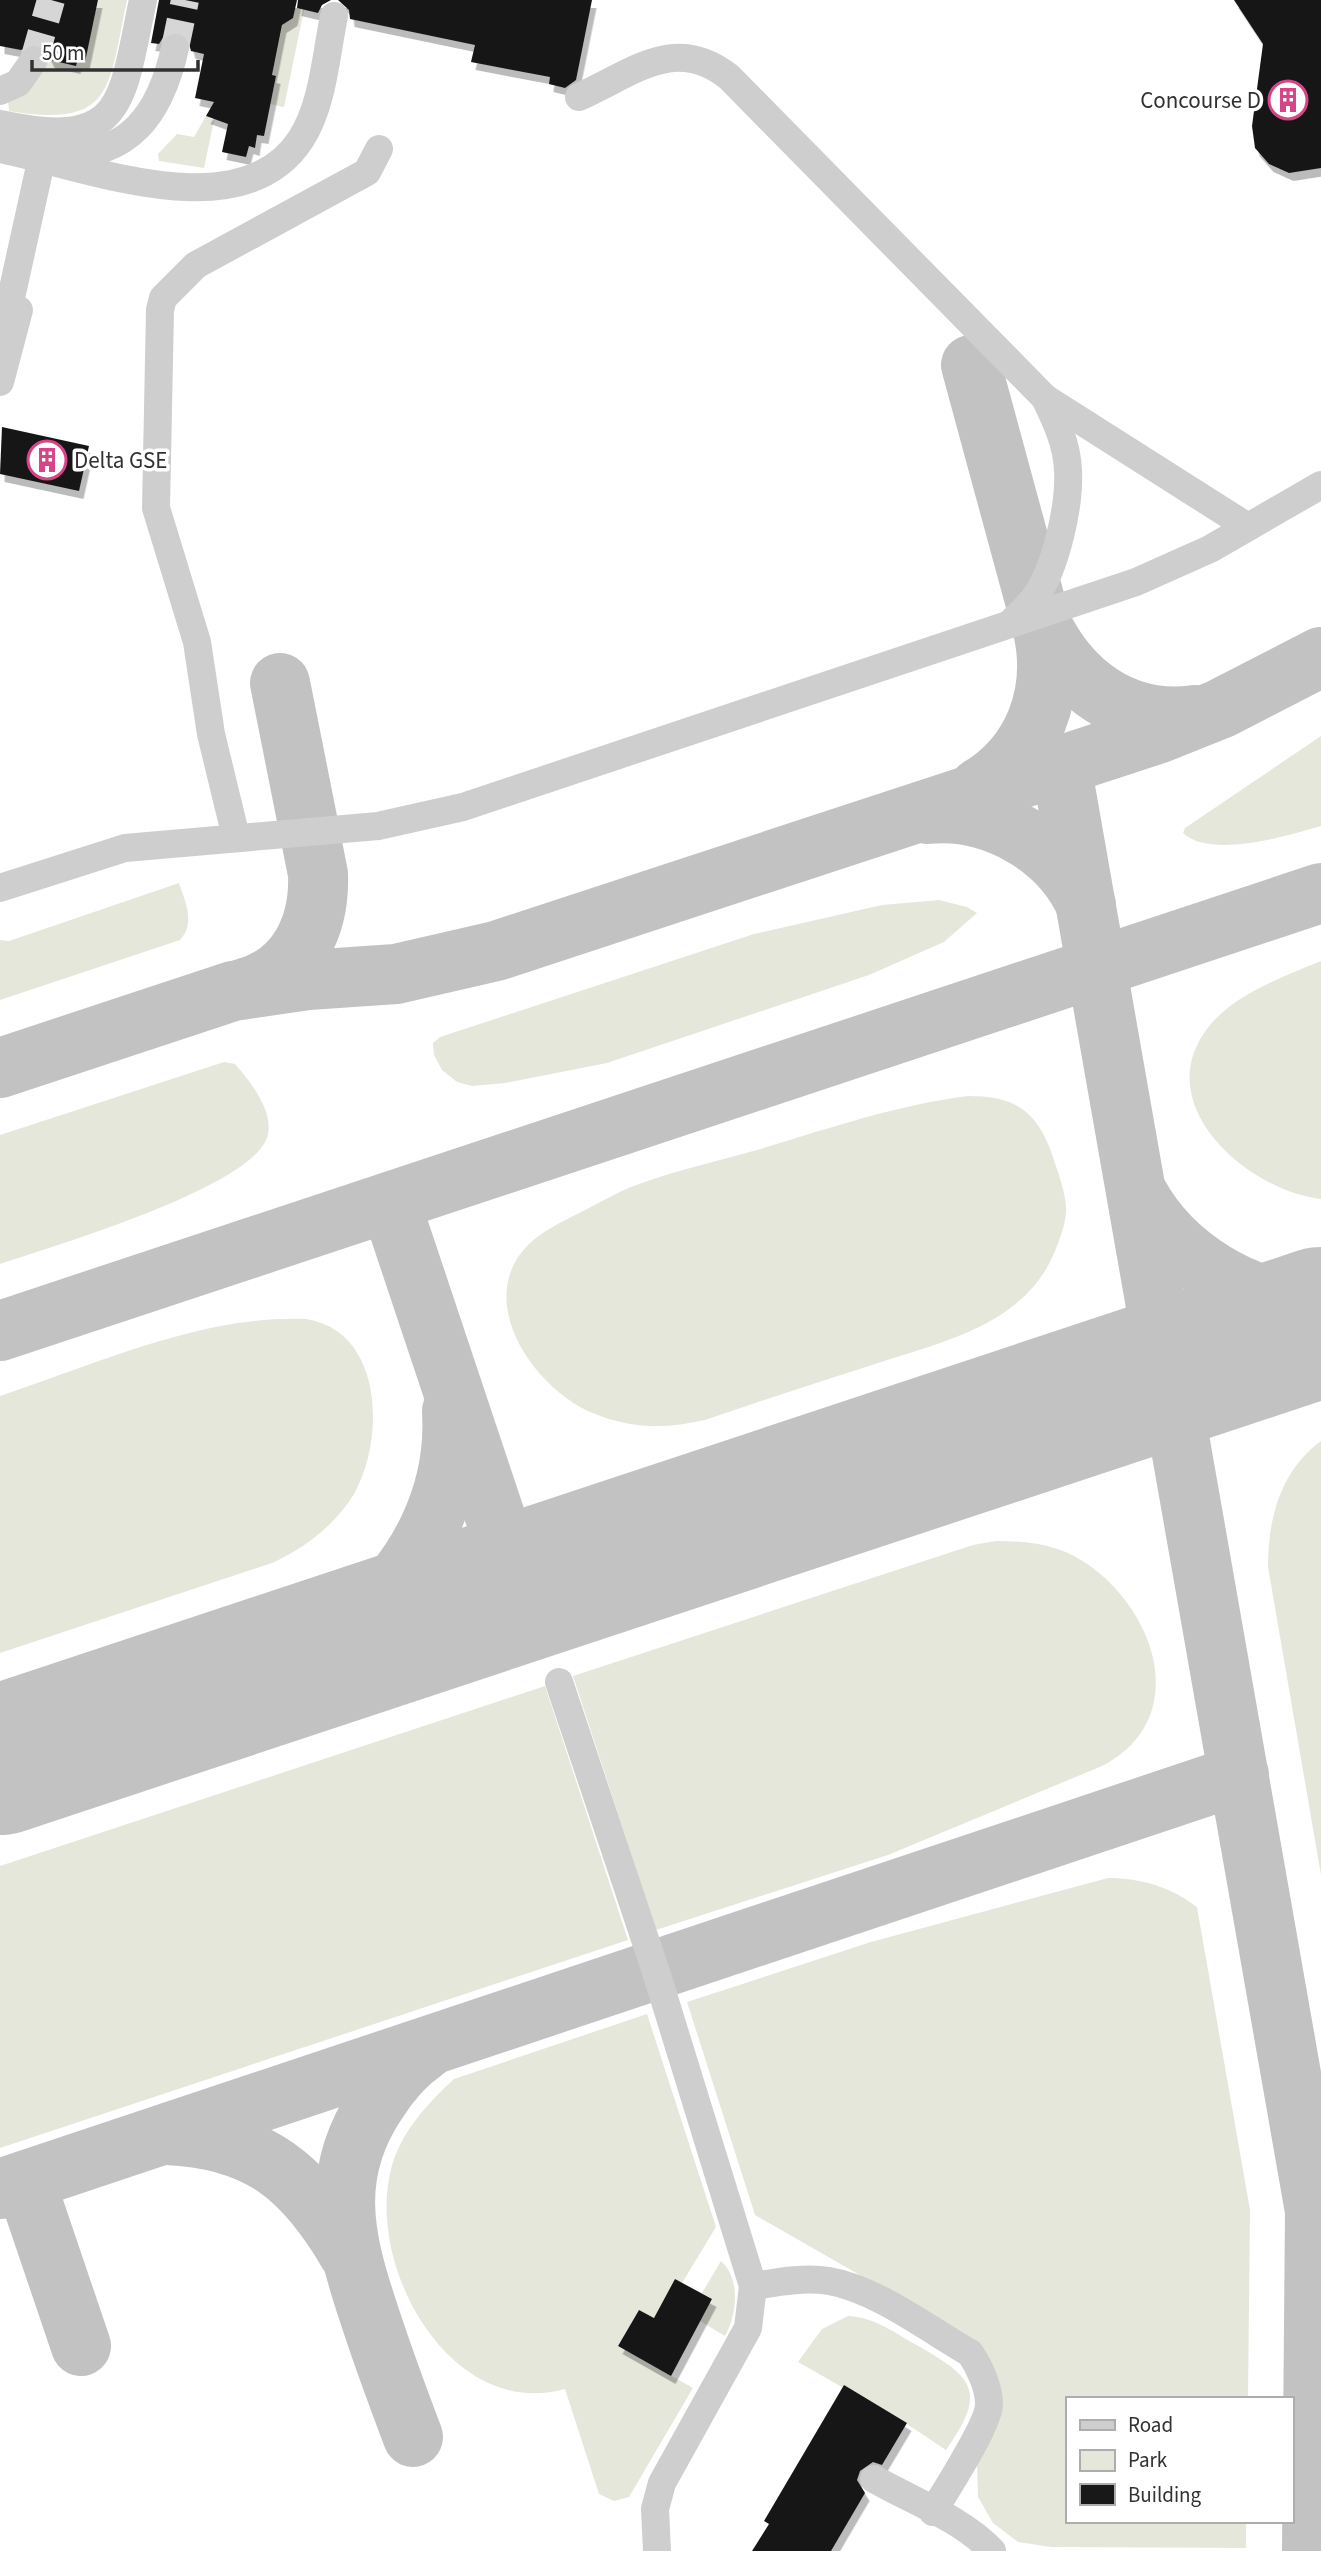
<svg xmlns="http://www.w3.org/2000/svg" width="1321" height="2551" font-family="'Source Sans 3',sans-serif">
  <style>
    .green { fill: #e6e7db }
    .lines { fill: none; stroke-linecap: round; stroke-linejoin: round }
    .taxiway { stroke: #c2c2c2; stroke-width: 60 }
    .runway { stroke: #c2c2c2; stroke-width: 150 }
    .building { fill: #181818; filter: url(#shadow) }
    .minor-tunnel { stroke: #d6d6d6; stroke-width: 28; stroke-dasharray: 28 14; stroke-linecap: butt }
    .minor { stroke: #cecece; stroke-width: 28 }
    .labels { text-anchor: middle; stroke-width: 7; stroke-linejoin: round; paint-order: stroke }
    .poi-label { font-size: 23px; fill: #313131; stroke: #fff; text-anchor: end }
  </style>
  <defs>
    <filter id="shadow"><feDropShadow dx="4.5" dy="8" stdDeviation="0" flood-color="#0004"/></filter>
  </defs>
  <rect width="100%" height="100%" fill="#fff"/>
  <g class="green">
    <path d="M 98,0 L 127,0 C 108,90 114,128 9,111 L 8,100 L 32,86 L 47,56 L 48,60 L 75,65 C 86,56 91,32 95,16 L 91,12 L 96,13 Z"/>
    <path d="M 295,8 L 304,10 L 284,107 L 270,104 L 276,77 L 272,75 L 284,18 Z"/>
    <path d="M 206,116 L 214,120 L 204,168 L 159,161 L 158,154 L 177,134 L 194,137 Z"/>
    <path d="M 1321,736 L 1321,826 C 1287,836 1211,859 1183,833 L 1185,828 Z"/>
    <path d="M 179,883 C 185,901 196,923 180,940 L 0,1000 L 0,940 L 9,941 Z"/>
    <path d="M 939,900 L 967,907 L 977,913 L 944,942 L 869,975 L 607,1063 L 505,1083 L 472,1086 L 457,1082 L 442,1070 L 434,1055 L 433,1043 L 440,1037 L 754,934 L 882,905 Z"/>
    <path d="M 1321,961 L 1321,1199 C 1248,1191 1149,1105 1207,1029 C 1233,994 1283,977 1321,961 Z"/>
    <path d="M 224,1062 L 235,1064 C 250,1081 273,1110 268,1134 C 259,1186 50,1247 0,1264 L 0,1135 Z"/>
    <path d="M 968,1096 C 1013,1096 1036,1109 1052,1154 C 1057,1170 1064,1187 1066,1205 C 1067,1221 1061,1236 1055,1251 C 1025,1326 940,1342 872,1365 C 816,1383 760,1401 705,1420 C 666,1429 633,1429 595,1414 C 536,1391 472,1302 528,1245 C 542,1231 560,1223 577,1214 C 598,1204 618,1191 639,1184 C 677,1170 718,1161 757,1150 C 827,1129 896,1105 968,1096 Z"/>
    <path d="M 306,1319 C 384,1331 385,1440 354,1494 C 335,1525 305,1548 272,1563 L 0,1653 L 0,1396 C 97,1364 202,1315 306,1319 Z"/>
    <path d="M 1321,1441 L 1321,1875 L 1268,1567 C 1268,1519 1280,1471 1321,1441 Z"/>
    <path d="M 996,1541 C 1023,1541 1049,1543 1074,1556 C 1151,1597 1198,1716 1102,1766 L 888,1855 L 656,1930 L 573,1676 L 973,1545 Z"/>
    <path d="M 545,1686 L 628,1940 L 0,2148 L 0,1866 Z"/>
    <path d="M 1108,1878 C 1141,1878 1171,1887 1197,1907 L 1250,2210 L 1248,2399 L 1067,2399 L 1067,2521 L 1246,2521 L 1246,2548 L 1051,2547 L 1018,2542 L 993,2523 L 978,2497 L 977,2465 L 996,2424 L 968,2337 L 755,2215 L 687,2002 L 871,1942 Z"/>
    <path d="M 647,2014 L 716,2227 L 682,2283 L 654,2318 L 639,2310 L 618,2346 L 693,2388 L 629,2497 L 614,2501 L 599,2494 L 565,2389 C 454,2420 371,2276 389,2179 C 396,2137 424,2107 454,2079 Z"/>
    <path d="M 721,2261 C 741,2279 737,2315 725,2336 L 700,2321 L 712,2299 L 702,2293 Z"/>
    <path d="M 848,2316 C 873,2317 892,2331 913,2343 C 971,2376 990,2389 946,2450 L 907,2424 L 798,2362 L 822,2329 Z"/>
  </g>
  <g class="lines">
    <g class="taxiway">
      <path d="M 971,365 L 1043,630 C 1057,693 1034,755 979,788"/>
      <path d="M 1041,623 C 1070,684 1125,725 1195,715"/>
      <path d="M 1061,765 L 1315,2211 L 1312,2551"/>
      <path d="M 928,814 C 992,808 1060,846 1086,905"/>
      <path d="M 245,988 C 298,974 320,925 318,874 L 280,683"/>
      <path d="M 0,1068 L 233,991 L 308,980 L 396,974 L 496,951 L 1160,733 L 1220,709 L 1321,657"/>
      <path d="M 1138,1194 C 1173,1258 1248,1304 1321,1304"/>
      <path d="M 390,1202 L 519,1588"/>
      <path d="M 0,1331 L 1321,893"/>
      <path d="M 298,1661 C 316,1646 338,1637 356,1622 C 418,1569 457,1494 452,1411"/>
      <path d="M 167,2135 C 259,2139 304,2177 349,2254"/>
      <path d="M 25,2181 L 81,2346"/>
      <path d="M 0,2189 L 1239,1775"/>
      <path d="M 413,2437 C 397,2395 382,2354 368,2311 C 343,2236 329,2173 377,2102 C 389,2083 405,2064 424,2051"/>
    </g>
    <path class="runway" d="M 0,1760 L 1321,1322"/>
  </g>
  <g class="building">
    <path d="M 0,0 L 98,0 L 85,62 L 77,62 L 76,66 L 50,60 L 44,47 L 36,44 L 21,50 L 0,46 Z"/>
    <path d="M 159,0 L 297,0 L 293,18 L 282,25 L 272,75 L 276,76 L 264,136 L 257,135 L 255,148 L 249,146 L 246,157 L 222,152 L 228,124 L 206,116 L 214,102 L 195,98 L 204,54 L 191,51 L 187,37 L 179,32 L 164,36 L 159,44 L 151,43 Z"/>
    <path d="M 298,0 L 331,0 L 322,5 L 318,13 L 297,8 Z"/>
    <path d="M 338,0 L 592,0 L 576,80 L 565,88 L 549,84 L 550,77 L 471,62 L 475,45 L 350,19 L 349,10 Z"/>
    <path d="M 1234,0 L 1321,0 L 1321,168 L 1289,173 L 1269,164 L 1255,148 L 1252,126 L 1263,44 Z"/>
    <path d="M 2,427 L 89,446 L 79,491 L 0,474 Z"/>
    <path d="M 675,2279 L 712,2299 L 671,2376 L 618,2346 L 639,2310 L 654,2318 Z"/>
    <path d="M 844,2385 L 907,2423 L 882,2465 L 873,2462 L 860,2471 L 857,2480 L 865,2493 L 831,2551 L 752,2551 L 769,2524 L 764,2521 Z"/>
  </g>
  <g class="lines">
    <g class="minor-tunnel">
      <path d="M 175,48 L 185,0"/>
      <path d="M 34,60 L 51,0"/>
    </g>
    <g class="minor">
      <path d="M 0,91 L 18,83 L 34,60"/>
      <path d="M 579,97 C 633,73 675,34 729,77 L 1045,398 L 1248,527"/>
      <path d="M 0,124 C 125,151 121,103 143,0"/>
      <path d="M 0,149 C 83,165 241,232 301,139 C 323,105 326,55 334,16"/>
      <path d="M 56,157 C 130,156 160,115 175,48"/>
      <path d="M 0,330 L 7,316 L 46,139"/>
      <path d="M 0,382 L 19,310"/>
      <path d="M 1010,624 C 1018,615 1029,606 1036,596 C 1056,567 1070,505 1068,470 C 1067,444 1056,421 1045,398"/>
      <path d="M 236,837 L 211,734 L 197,642 L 156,508 L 160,310 L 163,298 L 196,265 L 367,172 L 379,149"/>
      <path d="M 0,888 L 125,848 L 378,826 L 463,807 L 1136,582 L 1210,549 L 1321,485"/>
      <path d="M 559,1682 L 656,1972 L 753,2286 L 748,2328 L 662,2483 L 655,2509 L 657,2551"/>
      <path d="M 753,2286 C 778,2282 805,2277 829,2281 C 876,2289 928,2329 970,2353 C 979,2366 989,2387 989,2404 C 989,2425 945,2491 933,2512"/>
      <path d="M 874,2479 C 911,2500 964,2520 992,2551"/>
    </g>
  </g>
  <defs>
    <symbol id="building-ring" viewBox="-11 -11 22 22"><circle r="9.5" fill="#fff" stroke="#d64587" stroke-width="1.5"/><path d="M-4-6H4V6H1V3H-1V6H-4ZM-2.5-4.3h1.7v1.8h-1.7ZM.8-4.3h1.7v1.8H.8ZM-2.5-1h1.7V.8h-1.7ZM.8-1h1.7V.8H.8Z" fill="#d64587"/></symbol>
  </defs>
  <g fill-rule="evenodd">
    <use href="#building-ring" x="1266" y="78" width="44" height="44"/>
    <use href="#building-ring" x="25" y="438" width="44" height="44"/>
  </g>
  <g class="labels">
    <g class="poi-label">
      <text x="1261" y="108">Concourse D</text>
      <text x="74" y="468" text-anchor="start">Delta GSE</text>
    </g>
  </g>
  <rect x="1066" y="2397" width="228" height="126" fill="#ffffff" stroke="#adadad" stroke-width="2"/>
  <rect x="1080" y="2420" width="35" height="10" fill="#cecece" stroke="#adadad" stroke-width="2"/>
  <text x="1128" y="2432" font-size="21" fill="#313131">Road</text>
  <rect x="1080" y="2450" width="35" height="21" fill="#e6e7db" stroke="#adadad" stroke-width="2"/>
  <text x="1128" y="2467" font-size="21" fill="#313131">Park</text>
  <rect x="1080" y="2484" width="35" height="21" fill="#181818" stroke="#adadad" stroke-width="2"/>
  <text x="1128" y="2502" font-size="21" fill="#313131">Building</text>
  <path d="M32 60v10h166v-10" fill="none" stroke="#313131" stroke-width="3.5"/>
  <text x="42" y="60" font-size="21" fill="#313131" stroke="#ffffff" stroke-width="5" paint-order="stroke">50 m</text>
</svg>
